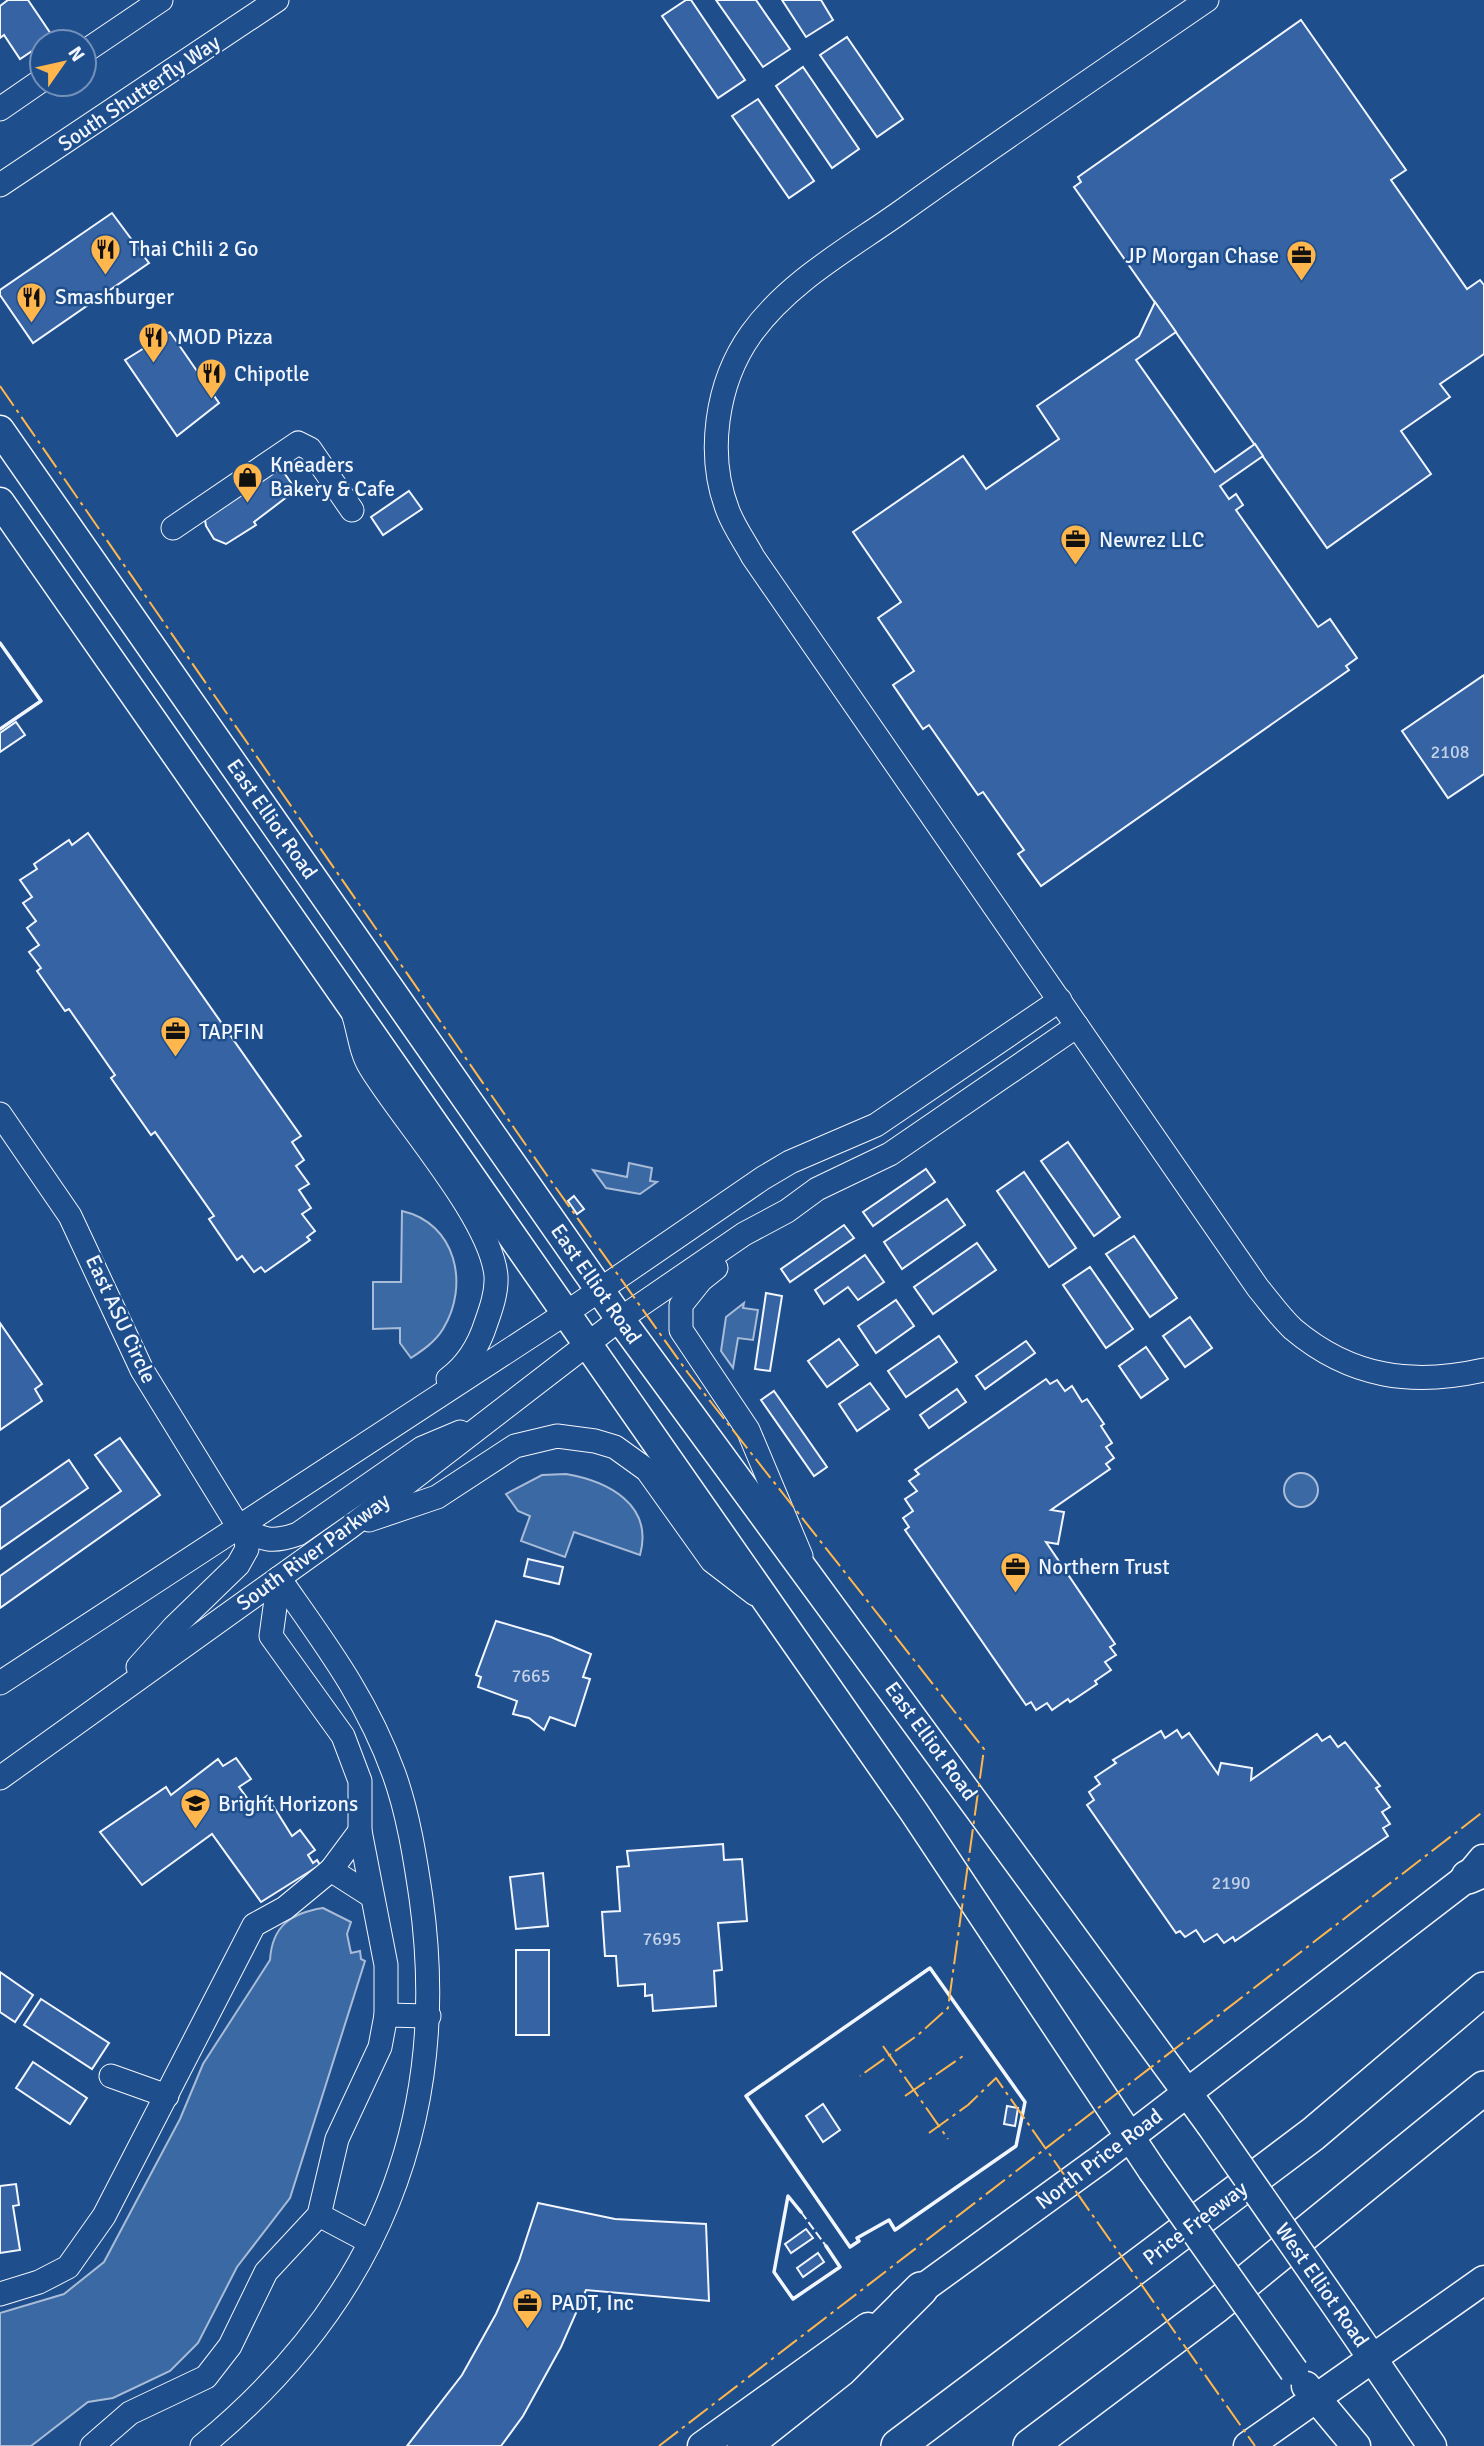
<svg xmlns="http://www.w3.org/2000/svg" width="1484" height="2446" font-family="Signika,sans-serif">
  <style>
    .water { fill: #3b69a3; stroke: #a8bbd7; stroke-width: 2 }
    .building { fill: #3563a3; stroke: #f2f6ff; stroke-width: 2 }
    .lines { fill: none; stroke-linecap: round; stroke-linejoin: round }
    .minor-casing { stroke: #f2f6ff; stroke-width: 25 }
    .major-casing { stroke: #f2f6ff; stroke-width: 31 }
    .highway-casing { stroke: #f2f6ff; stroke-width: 36 }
    .minor { stroke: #1f4e8c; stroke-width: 23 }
    .major { stroke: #1f4e8c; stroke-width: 28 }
    .highway { stroke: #1f4e8c; stroke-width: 33 }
    .major-bridge-casing { stroke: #f2f6ff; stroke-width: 31; stroke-linecap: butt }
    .major-bridge { stroke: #1f4e8c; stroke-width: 28 }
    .fence { stroke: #f2f6ff; stroke-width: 2; stroke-dasharray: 9 3.5; stroke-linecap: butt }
    .wall { stroke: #f2f6ff; stroke-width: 3.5 }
    .power { stroke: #ffb74d; stroke-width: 2; stroke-dasharray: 24 5 3.5 5; stroke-linecap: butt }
    .labels { text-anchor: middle; stroke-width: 5; stroke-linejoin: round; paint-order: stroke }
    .number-label { font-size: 18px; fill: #c3d1e8 }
    .street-label { font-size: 21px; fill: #f2f6ff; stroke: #1f4e8c }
    .poi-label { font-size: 21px; fill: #f2f6ff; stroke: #1f4e8c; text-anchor: start }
  </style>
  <rect width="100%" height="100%" fill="#1f4e8c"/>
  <g class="water">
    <path d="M 629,1163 L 652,1168 L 650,1181 L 657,1182 L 640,1194 L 606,1188 L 593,1170 L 627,1177 Z"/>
    <path d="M 402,1211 C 456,1223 470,1285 443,1329 C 435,1342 423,1350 411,1358 L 400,1343 L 400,1328 L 373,1329 L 373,1282 L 401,1282 Z"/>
    <path d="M 744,1303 L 743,1308 L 758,1310 L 753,1340 L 738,1338 L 733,1368 L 721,1351 L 726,1317 Z"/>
    <circle cx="1301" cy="1490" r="17"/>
    <path d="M 566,1474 C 607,1481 654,1504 640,1555 L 574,1532 L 565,1557 L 521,1541 L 530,1516 L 518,1511 L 506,1494 L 542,1475 Z"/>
    <path d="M 323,1908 L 351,1922 L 347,1934 L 351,1953 L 360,1951 L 361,1959 L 365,1961 L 290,2198 L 237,2267 L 198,2343 L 170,2371 L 113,2398 L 88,2402 L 31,2446 L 0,2446 L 0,2313 L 64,2294 L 104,2262 L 180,2119 L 203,2064 L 270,1960 C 272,1926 291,1913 323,1908 Z"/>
  </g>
  <g class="building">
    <path d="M 8,0 L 28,0 L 53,37 L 20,59 L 4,35 L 0,38 L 0,6 Z"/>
    <path d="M 686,0 L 691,0 L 745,80 L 718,98 L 662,16 Z"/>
    <path d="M 716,0 L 756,0 L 790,49 L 763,67 Z"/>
    <path d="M 782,0 L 821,0 L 833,20 L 806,37 Z"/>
    <path d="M 1301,20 L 1406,170 L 1391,180 L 1467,289 L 1480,280 L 1484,285 L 1484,354 L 1440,384 L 1450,397 L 1401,431 L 1431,474 L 1327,548 L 1074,187 L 1081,182 L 1078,177 Z"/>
    <path d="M 847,37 L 903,119 L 877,137 L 820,55 Z"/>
    <path d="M 803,67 L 859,149 L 832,168 L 776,86 Z"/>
    <path d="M 758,99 L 814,181 L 789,198 L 732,116 Z"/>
    <path d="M 112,213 L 149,263 L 33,343 L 0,295 L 0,290 Z"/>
    <path d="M 1155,302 L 1176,332 L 1136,360 L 1215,472 L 1255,444 L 1263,456 L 1220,486 L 1229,499 L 1236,494 L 1243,505 L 1236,510 L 1318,627 L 1330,619 L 1357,658 L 1346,666 L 1349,670 L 1041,886 L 1018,854 L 1024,850 L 983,792 L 978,795 L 929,725 L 923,729 L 893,685 L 914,671 L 878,618 L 901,602 L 853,532 L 963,456 L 986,489 L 1059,439 L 1037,406 L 1139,336 Z"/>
    <path d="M 170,332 L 219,403 L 177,436 L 125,360 Z"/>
    <path d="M 278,464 L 296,490 L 254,522 L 256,525 L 226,544 L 214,539 L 206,526 L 204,514 Z"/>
    <path d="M 409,491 L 422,509 L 383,535 L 371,517 Z"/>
    <path d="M 1484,675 L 1484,774 L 1448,798 L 1402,731 Z"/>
    <path d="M 16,722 L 25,735 L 0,752 L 0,733 Z"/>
    <path d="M 88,833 L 301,1136 L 292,1142 L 304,1160 L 296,1166 L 309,1184 L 299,1190 L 311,1208 L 302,1214 L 315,1231 L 307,1237 L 310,1240 L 265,1272 L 261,1267 L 254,1272 L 242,1256 L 237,1260 L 209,1219 L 214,1216 L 155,1132 L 151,1135 L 111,1078 L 115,1075 L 69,1009 L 65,1011 L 37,971 L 41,968 L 29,952 L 39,945 L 27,928 L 36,921 L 23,903 L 32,897 L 20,880 L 37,869 L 34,864 L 69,840 L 72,845 Z"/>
    <path d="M 1068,1142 L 1120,1217 L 1094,1236 L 1041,1161 Z"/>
    <path d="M 926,1169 L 935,1182 L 873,1226 L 863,1212 Z"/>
    <path d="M 1024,1172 L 1076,1248 L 1049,1267 L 997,1191 Z"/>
    <path d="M 574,1196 L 584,1209 L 577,1214 L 568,1201 Z"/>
    <path d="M 947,1199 L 965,1225 L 902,1269 L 884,1242 Z"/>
    <path d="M 844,1225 L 854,1238 L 790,1282 L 781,1269 Z"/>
    <path d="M 1134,1236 L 1177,1298 L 1150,1317 L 1106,1254 Z"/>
    <path d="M 977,1243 L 996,1270 L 933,1314 L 914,1287 Z"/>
    <path d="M 865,1255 L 884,1282 L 858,1300 L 848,1287 L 824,1304 L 815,1290 Z"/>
    <path d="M 1090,1267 L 1133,1329 L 1106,1348 L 1063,1285 Z"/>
    <path d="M 766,1293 L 782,1296 L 770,1371 L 755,1369 Z"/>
    <path d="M 896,1300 L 914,1326 L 876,1353 L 858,1326 Z"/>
    <path d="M 1190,1317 L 1212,1348 L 1185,1367 L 1163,1336 Z"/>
    <path d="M 0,1323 L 42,1384 L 35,1389 L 42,1401 L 0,1430 Z"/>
    <path d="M 939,1336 L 957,1362 L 906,1397 L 888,1371 Z"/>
    <path d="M 839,1339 L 858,1365 L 827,1387 L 808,1361 Z"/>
    <path d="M 1026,1341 L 1035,1353 L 985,1389 L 976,1376 Z"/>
    <path d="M 1146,1347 L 1168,1379 L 1141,1398 L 1119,1366 Z"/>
    <path d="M 1046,1379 L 1050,1384 L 1057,1380 L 1065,1391 L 1072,1386 L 1082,1402 L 1087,1399 L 1104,1424 L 1101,1426 L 1112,1443 L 1106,1447 L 1114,1458 L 1106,1464 L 1110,1469 L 1051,1510 L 1064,1512 L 1058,1544 L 1046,1542 L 1115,1644 L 1110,1647 L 1116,1655 L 1105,1662 L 1111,1670 L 1095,1681 L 1097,1684 L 1070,1702 L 1068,1699 L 1052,1710 L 1047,1703 L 1036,1710 L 1031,1702 L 1026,1705 L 905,1530 L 909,1527 L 903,1518 L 913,1511 L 905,1499 L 917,1491 L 909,1481 L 919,1474 L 915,1470 Z"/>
    <path d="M 870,1383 L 889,1409 L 857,1431 L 839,1404 Z"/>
    <path d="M 957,1389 L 966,1402 L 929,1428 L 920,1415 Z"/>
    <path d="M 774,1391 L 827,1467 L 814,1476 L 761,1400 Z"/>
    <path d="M 120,1438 L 160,1495 L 0,1608 L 0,1576 L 121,1491 L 95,1455 Z"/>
    <path d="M 69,1460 L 88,1488 L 0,1549 L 0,1508 Z"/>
    <path d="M 528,1559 L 563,1567 L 559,1584 L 524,1576 Z"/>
    <path d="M 496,1621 L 551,1637 L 591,1654 L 583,1677 L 590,1679 L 575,1726 L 550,1717 L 544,1730 L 529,1718 L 513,1714 L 517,1701 L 478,1687 L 481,1677 L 476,1675 Z"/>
    <path d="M 1177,1730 L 1182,1738 L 1189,1733 L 1218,1774 L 1221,1763 L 1252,1768 L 1251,1780 L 1317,1734 L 1322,1741 L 1330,1736 L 1338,1747 L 1345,1742 L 1380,1786 L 1376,1788 L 1390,1807 L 1382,1812 L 1390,1824 L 1383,1828 L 1388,1836 L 1235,1941 L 1233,1937 L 1224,1943 L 1217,1934 L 1204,1942 L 1196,1930 L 1185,1937 L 1180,1931 L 1176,1933 L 1087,1805 L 1094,1800 L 1089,1792 L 1100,1784 L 1095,1777 L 1116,1763 L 1113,1760 L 1161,1731 L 1165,1738 Z"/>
    <path d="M 236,1758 L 251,1779 L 239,1787 L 253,1806 L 267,1796 L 292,1836 L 300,1830 L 315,1850 L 308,1855 L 313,1863 L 317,1860 L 320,1865 L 261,1902 L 212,1834 L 142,1885 L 100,1832 L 166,1787 L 171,1795 L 218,1759 L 223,1766 Z"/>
    <path d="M 723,1844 L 724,1860 L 742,1859 L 747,1921 L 718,1923 L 722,1970 L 714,1971 L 716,2006 L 653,2011 L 652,1995 L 645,1996 L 645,1984 L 618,1986 L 616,1956 L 605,1956 L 602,1912 L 620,1911 L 617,1867 L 629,1866 L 627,1851 Z"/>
    <path d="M 543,1873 L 548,1926 L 516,1929 L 510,1877 Z"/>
    <rect x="516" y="1950" width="33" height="85"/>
    <path d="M 0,1972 L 33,1995 L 15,2022 L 0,2012 Z"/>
    <path d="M 41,1999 L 109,2043 L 92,2069 L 24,2025 Z"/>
    <path d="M 33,2062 L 87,2098 L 70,2124 L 16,2088 Z"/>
    <path d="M 823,2104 L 840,2130 L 823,2142 L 806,2116 Z"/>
    <path d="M 1007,2106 L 1018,2108 L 1015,2126 L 1004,2124 Z"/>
    <path d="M 16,2184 L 19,2205 L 13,2206 L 20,2250 L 0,2253 L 0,2186 Z"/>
    <path d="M 538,2203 L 615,2219 L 706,2224 L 709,2301 L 586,2290 L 561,2347 L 523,2416 L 501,2446 L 407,2446 L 462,2375 L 496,2314 L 519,2261 Z"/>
    <path d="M 806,2229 L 813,2238 L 791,2253 L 785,2244 Z"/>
    <path d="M 818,2253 L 824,2262 L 803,2277 L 797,2268 Z"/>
  </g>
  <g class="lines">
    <defs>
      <g id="minor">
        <path d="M 1207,0 C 1105,70 1003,139 902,211 C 850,248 789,281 751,334 C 716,383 706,455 728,511 C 734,527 745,542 753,557 L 1258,1288 C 1269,1301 1280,1317 1293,1329 C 1351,1378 1413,1386 1484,1370"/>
        <path d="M 84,52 L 161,0"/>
        <path d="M 0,109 L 42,80"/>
        <path d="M 0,185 L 277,0"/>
        <path d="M 173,528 L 298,443 L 310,449 L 352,510"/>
        <path d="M 354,1016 C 359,1032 361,1053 370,1067 C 402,1120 491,1218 496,1276 C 497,1292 491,1309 486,1323 C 479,1345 467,1365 448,1379"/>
        <path d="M 0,1114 L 70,1216 L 142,1370 L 246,1539 L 247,1549 L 238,1565 L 174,1627 L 138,1667"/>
        <path d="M 716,1268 L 701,1280 L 681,1305 L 681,1330 L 748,1430 L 801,1556"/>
        <path d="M 369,1520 L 437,1497 L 515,1446 L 557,1436 L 595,1441 L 615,1447 L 647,1470 L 712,1561 L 755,1594"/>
        <path d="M 240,1525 C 261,1541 273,1543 298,1534 L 422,1448 L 460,1432"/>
        <path d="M 0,1683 L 566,1313 L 763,1178 L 790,1162 L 876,1125 L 1060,1000"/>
        <path d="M 0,1778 L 350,1527 L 620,1319 L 744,1234 L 787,1211 L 817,1189 L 890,1154 L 1077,1026"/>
        <path d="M 331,1870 L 360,1831"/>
        <path d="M 386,2015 L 429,2016"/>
        <path d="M 111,2076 L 167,2096"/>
        <path d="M 319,2215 L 370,2242"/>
        <path d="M 0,2294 L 39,2282 L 68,2267 L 104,2216 L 254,1925 L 285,1908 L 331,1870 L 370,1895"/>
        <path d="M 92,2446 L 130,2413 L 206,2377 L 230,2346 L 266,2272 L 319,2215 L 337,2139 L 380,2047 L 386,2015 L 386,1965 L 360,1831 L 360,1781 L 343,1736 L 271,1636 L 279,1578"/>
        <path d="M 202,2446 C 375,2304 452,2121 421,1898 C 415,1857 408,1813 394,1774 C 366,1697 325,1644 279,1578"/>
      </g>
      <g id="major">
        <path d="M 0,430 L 620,1319 L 1210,2124"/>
        <path d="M 0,502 L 914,1812 L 1152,2170"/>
        <path d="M 904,2302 L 1101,2159 L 1468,1877 L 1483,1859"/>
        <path d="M 1342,2314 L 1432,2446"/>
        <path d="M 1306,2386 L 1356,2446"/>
        <path d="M 702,2446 L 868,2327"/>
        <path d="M 1248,2446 L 1484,2280"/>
      </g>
      <g id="highway">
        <path d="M 1468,1877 L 1484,1870"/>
        <path d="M 744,2446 L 840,2370 L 921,2289"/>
        <path d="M 898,2446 L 1313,2134 L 1484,1989"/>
        <path d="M 1030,2446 L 1216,2306 L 1484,2088"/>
      </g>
    </defs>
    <use href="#minor" class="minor-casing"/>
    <use href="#major" class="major-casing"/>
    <use href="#highway" class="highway-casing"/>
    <use href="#minor" class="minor"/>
    <use href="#major" class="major"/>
    <use href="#highway" class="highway"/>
    <defs>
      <g id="major-bridge">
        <path d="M 1210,2124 L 1342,2314"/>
        <path d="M 1152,2170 L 1294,2371"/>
      </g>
    </defs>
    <use href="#major-bridge" class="major-bridge-casing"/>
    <use href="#major-bridge" class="major-bridge"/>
    <path class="fence" d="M 801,2212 L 826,2246"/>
    <g class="wall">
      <path d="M 0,643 L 41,701 L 0,729"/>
      <path d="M 930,1968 L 1025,2102 L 1016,2146 L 895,2230 L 889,2220 L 857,2238 L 859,2241 L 850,2247 L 746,2096 Z"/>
      <path d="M 801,2212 L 788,2196 L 774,2272 L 793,2299 L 840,2267 L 826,2246"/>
    </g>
    <g class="power">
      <path d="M 0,386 L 546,1174 L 688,1373 L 984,1749 L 948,2008 L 918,2035 L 860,2076"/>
      <path d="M 883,2046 L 948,2139"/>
      <path d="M 905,2096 L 963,2056"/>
      <path d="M 929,2133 L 968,2105 L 996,2078 L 1255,2446"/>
      <path d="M 659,2446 L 1484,1811"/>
    </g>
  </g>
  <defs>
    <symbol id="restaurant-pin" viewBox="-11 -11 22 30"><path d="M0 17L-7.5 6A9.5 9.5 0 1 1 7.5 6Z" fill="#ffb74d" stroke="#1f4e8c"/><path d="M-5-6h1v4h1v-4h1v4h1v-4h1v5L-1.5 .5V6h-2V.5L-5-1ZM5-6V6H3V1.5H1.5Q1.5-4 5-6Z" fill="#111"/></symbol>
    <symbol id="office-pin" viewBox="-11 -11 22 30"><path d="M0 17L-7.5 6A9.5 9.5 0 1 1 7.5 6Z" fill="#ffb74d" stroke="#1f4e8c"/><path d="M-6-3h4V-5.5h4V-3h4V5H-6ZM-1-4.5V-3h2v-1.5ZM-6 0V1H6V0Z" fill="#111"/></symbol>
    <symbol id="shop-pin" viewBox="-11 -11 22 30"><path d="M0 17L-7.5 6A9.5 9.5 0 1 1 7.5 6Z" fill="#ffb74d" stroke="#1f4e8c"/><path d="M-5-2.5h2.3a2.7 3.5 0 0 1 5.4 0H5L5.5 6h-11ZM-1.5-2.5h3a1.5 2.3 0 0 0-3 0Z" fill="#111"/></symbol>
    <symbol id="school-pin" viewBox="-11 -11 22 30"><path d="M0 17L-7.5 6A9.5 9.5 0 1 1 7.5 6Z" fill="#ffb74d" stroke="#1f4e8c"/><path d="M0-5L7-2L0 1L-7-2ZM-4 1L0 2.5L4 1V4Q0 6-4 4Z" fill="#111"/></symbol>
  </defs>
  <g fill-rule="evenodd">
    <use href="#restaurant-pin" x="88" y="232" width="35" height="47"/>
    <use href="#office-pin" x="1284" y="238" width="35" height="47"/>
    <use href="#restaurant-pin" x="14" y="280" width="35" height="47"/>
    <use href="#restaurant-pin" x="136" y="320" width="35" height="47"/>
    <use href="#restaurant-pin" x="194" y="356" width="35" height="47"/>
    <use href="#shop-pin" x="230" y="460" width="35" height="47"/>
    <use href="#office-pin" x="1058" y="522" width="35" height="47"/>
    <use href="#office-pin" x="158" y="1014" width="35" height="47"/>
    <use href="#office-pin" x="998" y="1550" width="35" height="47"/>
    <use href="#school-pin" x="178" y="1786" width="35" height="47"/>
    <use href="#office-pin" x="510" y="2286" width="35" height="47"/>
  </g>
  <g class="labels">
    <g class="number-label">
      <text x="1450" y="758">2108</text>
      <text x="531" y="1682">7665</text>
      <text x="1231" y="1889">2190</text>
      <text x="662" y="1945">7695</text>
    </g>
    <g class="street-label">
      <text transform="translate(139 93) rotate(-34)" y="7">South Shutterfly Way</text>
      <text transform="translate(272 819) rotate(55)" y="7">East Elliot Road</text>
      <text transform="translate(596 1284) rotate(55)" y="7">East Elliot Road</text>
      <text transform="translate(121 1319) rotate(65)" y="7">East ASU Circle</text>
      <text transform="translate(313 1552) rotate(-36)" y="7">South River Parkway</text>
      <text transform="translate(931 1741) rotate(54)" y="7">East Elliot Road</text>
      <text transform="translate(1099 2159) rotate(-37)" y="7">North Price Road</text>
      <text transform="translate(1195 2223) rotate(-37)" y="7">Price Freeway</text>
      <text transform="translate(1322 2285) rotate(55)" y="7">West Elliot Road</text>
    </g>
    <g class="poi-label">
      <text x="129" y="256">Thai Chili 2 Go</text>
      <text x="1279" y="263" text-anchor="end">JP Morgan Chase</text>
      <text x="55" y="304">Smashburger</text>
      <text x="177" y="344">MOD Pizza</text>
      <text x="234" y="381">Chipotle</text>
      <text x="270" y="472">Kneaders<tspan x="270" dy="24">Bakery &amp; Cafe</tspan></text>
      <text x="1099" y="547">Newrez LLC</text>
      <text x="199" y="1039">TAPFIN</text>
      <text x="1038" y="1574">Northern Trust</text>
      <text x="218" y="1811">Bright Horizons</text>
      <text x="551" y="2310">PADT, Inc</text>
    </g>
  </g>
  <g transform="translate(63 63) rotate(56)"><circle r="33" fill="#1f4e8c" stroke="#7391ba" stroke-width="2"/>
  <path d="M0-5L12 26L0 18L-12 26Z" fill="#ffb74d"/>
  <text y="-10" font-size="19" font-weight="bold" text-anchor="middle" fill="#f2f6ff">N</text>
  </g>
</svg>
